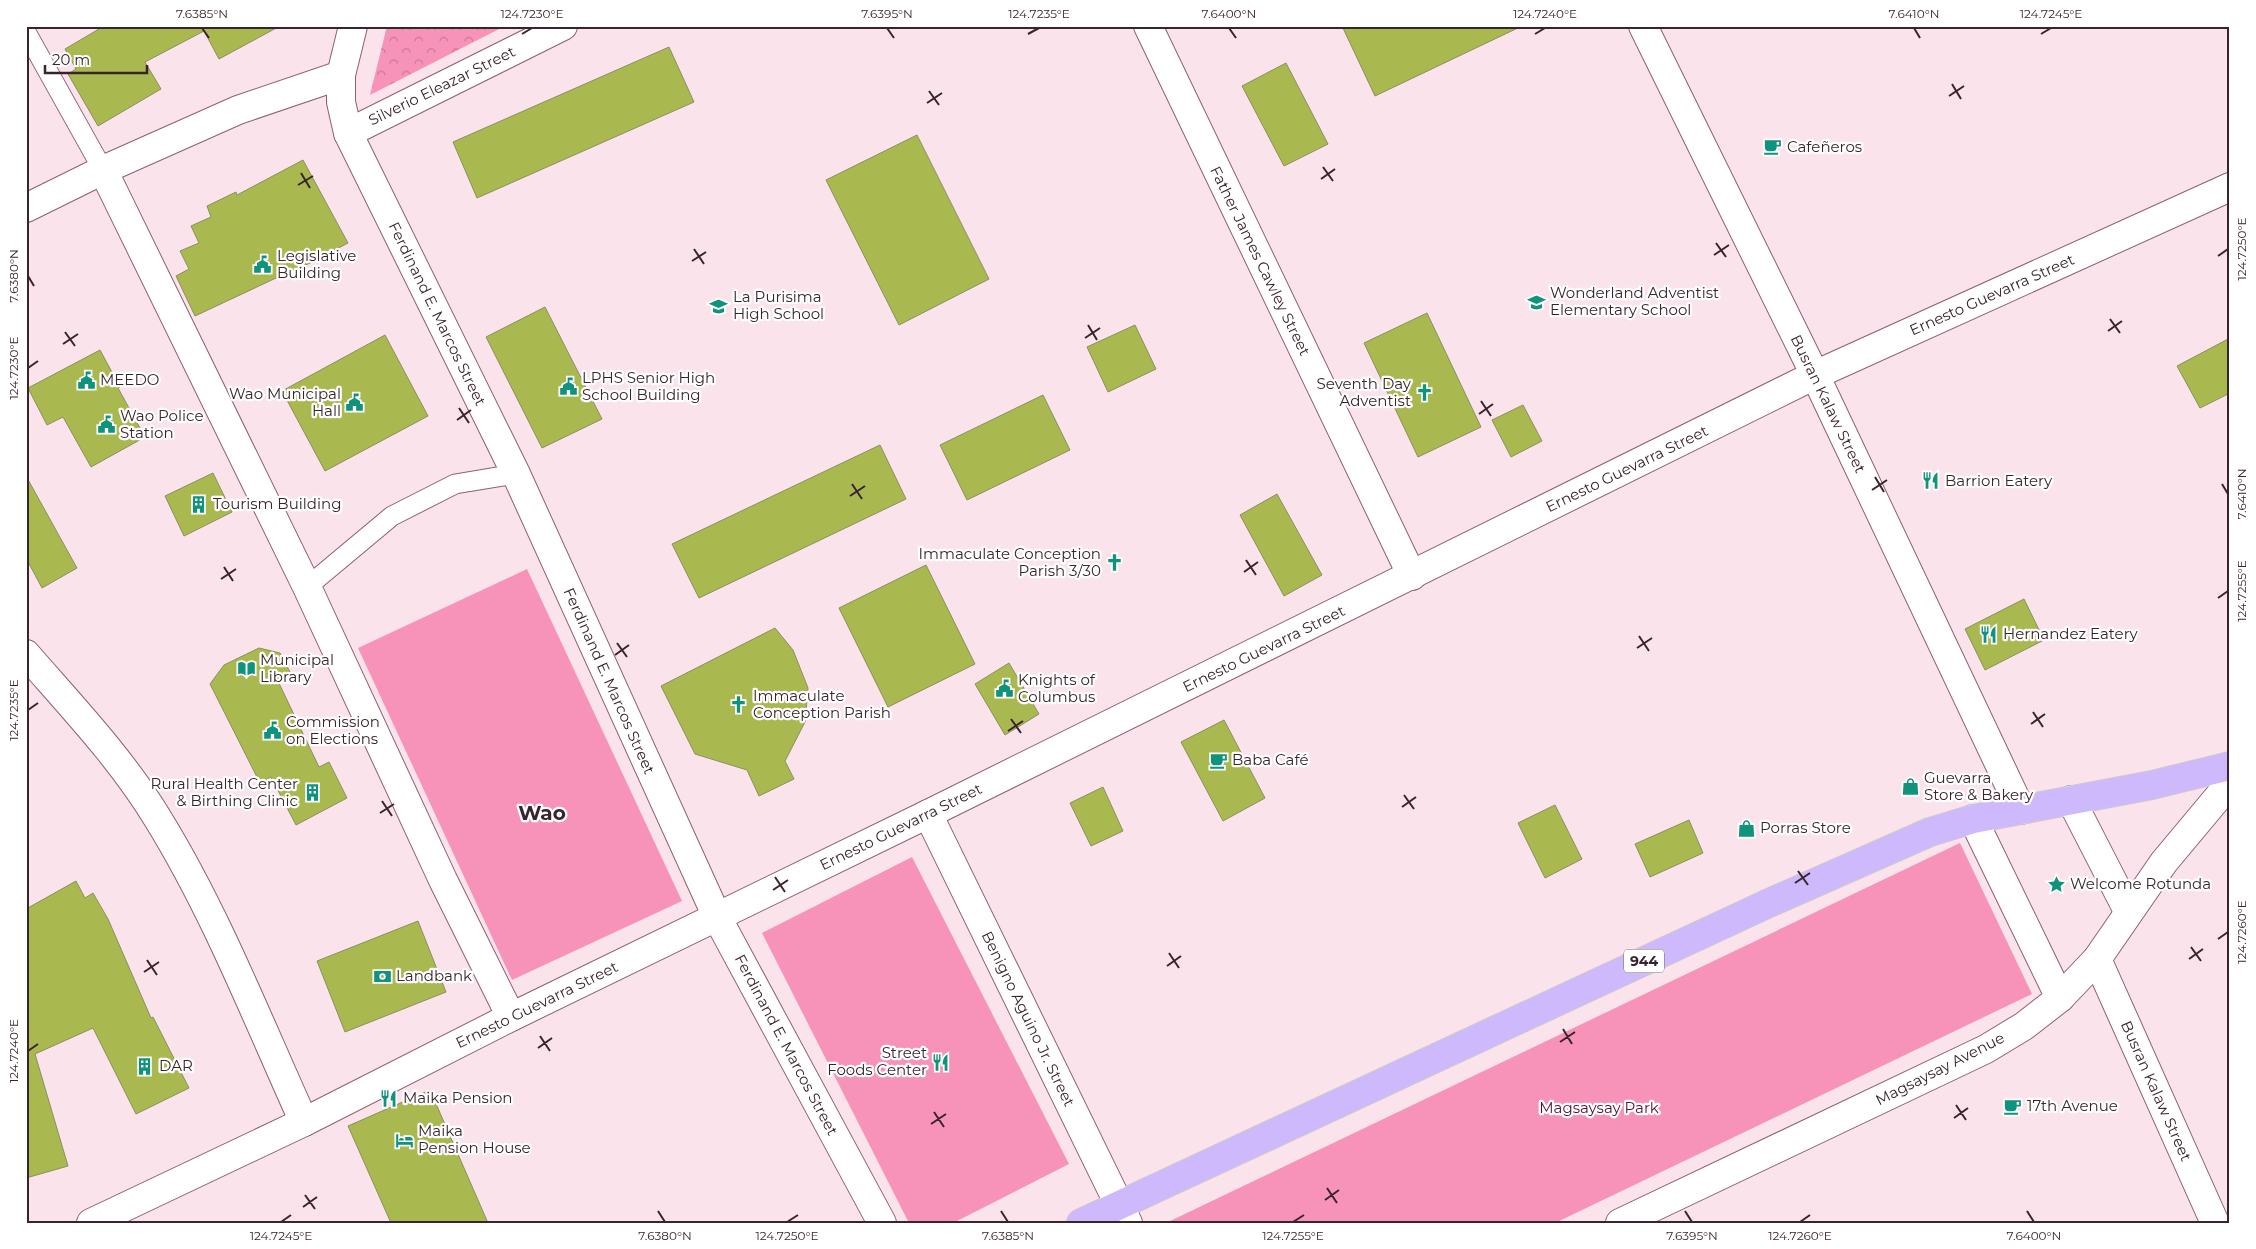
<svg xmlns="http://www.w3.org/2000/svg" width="2256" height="1249" font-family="Montserrat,sans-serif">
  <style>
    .green { fill: #f793b9 }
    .forest { fill: url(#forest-crowns) }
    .building { fill: #aab94f; stroke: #889060 }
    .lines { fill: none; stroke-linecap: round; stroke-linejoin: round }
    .service-casing { stroke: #8f5f70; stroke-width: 21 }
    .minor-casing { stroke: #8f5f70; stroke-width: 30 }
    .tertiary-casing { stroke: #8f5f70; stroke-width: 30 }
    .primary-casing { stroke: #cfcacc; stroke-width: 30 }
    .service { stroke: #fff; stroke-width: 19 }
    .minor { stroke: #fff; stroke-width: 28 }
    .tertiary { stroke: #fff; stroke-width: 28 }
    .primary { stroke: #ceb9fd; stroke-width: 28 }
    .ticks { fill: none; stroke: #39242b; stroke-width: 2 }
    .labels { text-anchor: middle; stroke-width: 4.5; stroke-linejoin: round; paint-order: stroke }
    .shield { fill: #fff; stroke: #74666b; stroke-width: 1 }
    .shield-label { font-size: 14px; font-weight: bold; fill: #39242b }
    .street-label { font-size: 15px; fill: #39242b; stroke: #fff }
    .poi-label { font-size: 15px; fill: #39242b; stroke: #fff; text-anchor: start }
    .park-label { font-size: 15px; fill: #521330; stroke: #fff }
    .district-label { font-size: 20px; font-weight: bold; fill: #39242b; stroke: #fff }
    .neatline { fill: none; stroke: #39242b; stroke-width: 2 }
    .ticks-label { font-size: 12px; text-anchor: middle; fill: #39242b }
  </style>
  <defs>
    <pattern id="forest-crowns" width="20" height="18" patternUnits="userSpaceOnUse" patternTransform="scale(1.25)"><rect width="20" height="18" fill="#f793b9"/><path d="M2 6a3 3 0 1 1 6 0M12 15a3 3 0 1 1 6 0" fill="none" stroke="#c97897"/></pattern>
  </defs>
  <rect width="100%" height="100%" fill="#fae3ea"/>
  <g class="green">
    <path d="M 527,569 L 682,901 L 512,980 L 358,648 Z"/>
    <path d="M 1960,843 L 2032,994 L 1555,1223 L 1166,1223 Z"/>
    <path d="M 912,857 L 1069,1164 L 953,1223 L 909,1223 L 762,933 Z"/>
  </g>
  <path class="forest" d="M 387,26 L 505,26 L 370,95 Z"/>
  <g class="building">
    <path d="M 104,26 L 280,26 L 219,59 L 204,31 L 145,62 L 161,89 L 98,126 L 68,74 L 76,69 L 65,49 Z"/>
    <path d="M 1342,26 L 1522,26 L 1375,96 Z"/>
    <path d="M 669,47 L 694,102 L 477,198 L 453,142 Z"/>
    <path d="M 1286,63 L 1328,144 L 1284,166 L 1242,86 Z"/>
    <path d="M 917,135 L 989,279 L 899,325 L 826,180 Z"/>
    <path d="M 303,160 L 348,243 L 306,265 L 306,264 L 195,316 L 176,276 L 189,269 L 180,251 L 199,243 L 191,226 L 211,217 L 207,206 L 236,192 L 237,195 Z"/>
    <path d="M 545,307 L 602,419 L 542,448 L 486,337 Z"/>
    <path d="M 1427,313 L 1481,427 L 1418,457 L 1364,343 Z"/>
    <path d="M 1135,325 L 1156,369 L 1108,392 L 1087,347 Z"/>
    <path d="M 385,335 L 428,416 L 325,471 L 282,391 Z"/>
    <path d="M 2230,338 L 2230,393 L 2200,408 L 2177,366 Z"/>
    <path d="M 100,350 L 120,387 L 118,388 L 145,437 L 91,467 L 63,417 L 47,425 L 28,388 Z"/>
    <path d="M 1043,395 L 1070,450 L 967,500 L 940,445 Z"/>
    <path d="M 1523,405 L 1542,441 L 1511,457 L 1492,420 Z"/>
    <path d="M 880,445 L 906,499 L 699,598 L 672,544 Z"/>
    <path d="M 213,473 L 232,512 L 184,536 L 165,496 Z"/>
    <path d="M 26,476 L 77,568 L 42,588 L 26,558 Z"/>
    <path d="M 1277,494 L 1322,575 L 1284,596 L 1240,515 Z"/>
    <path d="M 926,565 L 975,664 L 888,707 L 839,608 Z"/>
    <path d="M 2024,599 L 2044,640 L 1985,670 L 1965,629 Z"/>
    <path d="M 775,628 L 793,650 L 808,688 L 805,722 L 785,761 L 794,779 L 759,796 L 747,770 L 695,754 L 661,686 Z"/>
    <path d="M 259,648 L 280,653 L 290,672 L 277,679 L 319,767 L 329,762 L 347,798 L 296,825 L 271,777 L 260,783 L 210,684 L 224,665 Z"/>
    <path d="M 1009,663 L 1039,714 L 1005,735 L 975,684 Z"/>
    <path d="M 1224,720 L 1265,798 L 1223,821 L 1181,742 Z"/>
    <path d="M 1103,787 L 1123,831 L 1091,846 L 1070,803 Z"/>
    <path d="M 1555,805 L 1582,859 L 1545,878 L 1518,823 Z"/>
    <path d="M 1689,820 L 1703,853 L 1650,877 L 1635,844 Z"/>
    <path d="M 76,881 L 85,898 L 93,893 L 108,919 L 151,1018 L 153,1017 L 189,1088 L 136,1114 L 93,1028 L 35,1054 L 68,1166 L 26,1178 L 26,909 Z"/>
    <path d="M 418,921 L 446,992 L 345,1032 L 317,961 Z"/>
    <path d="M 430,1090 L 488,1223 L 391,1223 L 348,1126 Z"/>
  </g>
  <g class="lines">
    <defs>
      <g id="service">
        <path d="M 26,32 L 103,170"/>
        <path d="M 307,587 L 392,516 L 455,484 L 516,474"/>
      </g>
      <g id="minor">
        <path d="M 353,26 L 341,75 L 341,102 L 348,133 L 516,474 L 717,917 L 882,1223"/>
        <path d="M 1148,26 L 1412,576"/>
        <path d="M 348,133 L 563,26"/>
        <path d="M 103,170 L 307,587 L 443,880 L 511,1017"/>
        <path d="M 26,208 L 103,170 L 238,110 L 341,75"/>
        <path d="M 26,654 C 72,707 121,758 158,819 C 216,913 258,1021 304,1122"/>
        <path d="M 2071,800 L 2128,911"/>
        <path d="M 928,814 L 1128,1223"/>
        <path d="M 1973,819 L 2060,998"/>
        <path d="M 2097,959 L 2215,1223"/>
        <path d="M 91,1223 L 304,1122 L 511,1017 L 928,814 L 1815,375 L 2230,187"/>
        <path d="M 1620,1223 L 1986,1049 L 2024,1026 L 2060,998 L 2097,959 L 2164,862 L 2230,783"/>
      </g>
      <path id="tertiary" d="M 1643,26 L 1815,375 L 2021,810"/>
      <path id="primary" d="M 1081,1223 L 1769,903 L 1930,832 L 1973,819 L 2152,785 L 2230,766"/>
    </defs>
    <use href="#service" class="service-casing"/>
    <use href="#minor" class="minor-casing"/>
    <use href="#tertiary" class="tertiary-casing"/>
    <use href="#primary" class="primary-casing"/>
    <use href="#service" class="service"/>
    <use href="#minor" class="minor"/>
    <use href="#tertiary" class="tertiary"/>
    <use href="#primary" class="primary"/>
  </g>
  <path class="ticks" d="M 202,28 L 209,38M 887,28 L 894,38M 1229,28 L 1236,38M 1914,28 L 1920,38M 522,34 L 532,28M 1028,34 L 1039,28M 1535,34 L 1545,28M 2041,34 L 2051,28M 1952,84 L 1961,99M 929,91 L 939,105M 1949,96 L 1964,86M 927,103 L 942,93M 1323,167 L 1333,181M 301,173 L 310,188M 1321,179 L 1335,169M 298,185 L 313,176M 1716,243 L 1726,257M 694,249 L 704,264M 1714,255 L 1729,245M 2218,256 L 2228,249M 692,261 L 706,252M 28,276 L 34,286M 2110,319 L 2120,333M 1088,325 L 1097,340M 2108,331 L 2122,321M 65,332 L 75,346M 1085,338 L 1100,328M 63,344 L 78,334M 28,368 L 38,361M 1481,401 L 1491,416M 459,408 L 469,423M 1479,414 L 1493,404M 457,420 L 471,410M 1875,477 L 1884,492M 852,484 L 862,499M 2222,484 L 2228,494M 1872,490 L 1887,480M 850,496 L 865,486M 1246,560 L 1256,575M 224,567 L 233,581M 1244,572 L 1258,562M 221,579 L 236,569M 2218,598 L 2228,591M 1639,636 L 1649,651M 617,643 L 627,657M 1637,648 L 1652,638M 615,655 L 629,645M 28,710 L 38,703M 2033,712 L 2043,727M 1011,719 L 1021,733M 2031,724 L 2045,714M 1008,731 L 1023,721M 1404,795 L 1414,809M 382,801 L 392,816M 1402,807 L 1416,797M 380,813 L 394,804M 1798,871 L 1808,885M 775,877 L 785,892M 1795,883 L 1810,873M 773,890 L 788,880M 2218,939 L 2228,932M 2191,947 L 2201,961M 1169,953 L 1179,968M 2189,959 L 2203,949M 147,960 L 157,975M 1167,966 L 1181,956M 144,972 L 159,962M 1563,1029 L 1572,1044M 540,1036 L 550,1051M 1560,1042 L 1575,1032M 538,1048 L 552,1038M 28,1051 L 38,1044M 1956,1105 L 1966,1120M 934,1112 L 944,1127M 1954,1118 L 1968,1108M 931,1124 L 946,1114M 1327,1188 L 1337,1203M 305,1195 L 315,1209M 1325,1200 L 1339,1190M 303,1207 L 317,1197M 658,1211 L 665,1222M 1001,1211 L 1008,1222M 1685,1211 L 1692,1222M 2027,1211 L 2034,1222M 281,1222 L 291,1215M 787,1222 L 798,1215M 1293,1222 L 1304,1215M 1800,1222 L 1810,1215"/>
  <defs>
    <symbol id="cafe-bare" viewBox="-9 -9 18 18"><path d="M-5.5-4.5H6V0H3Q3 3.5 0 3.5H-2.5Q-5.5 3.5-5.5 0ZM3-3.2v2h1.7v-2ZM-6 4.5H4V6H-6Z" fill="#0f937c" stroke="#fff" stroke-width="2.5" paint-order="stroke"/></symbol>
    <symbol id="civic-bare" viewBox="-9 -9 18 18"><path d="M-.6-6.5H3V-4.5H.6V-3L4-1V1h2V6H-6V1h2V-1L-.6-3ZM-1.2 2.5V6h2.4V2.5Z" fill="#0f937c" stroke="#fff" stroke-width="2.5" paint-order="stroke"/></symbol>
    <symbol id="school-bare" viewBox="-9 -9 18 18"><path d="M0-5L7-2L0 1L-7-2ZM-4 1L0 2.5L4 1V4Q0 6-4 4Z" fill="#0f937c" stroke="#fff" stroke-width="2.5" paint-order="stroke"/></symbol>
    <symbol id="church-bare" viewBox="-9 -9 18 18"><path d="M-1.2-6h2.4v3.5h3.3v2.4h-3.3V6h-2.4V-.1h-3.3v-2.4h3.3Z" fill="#0f937c" stroke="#fff" stroke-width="2.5" paint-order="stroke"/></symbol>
    <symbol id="restaurant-bare" viewBox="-9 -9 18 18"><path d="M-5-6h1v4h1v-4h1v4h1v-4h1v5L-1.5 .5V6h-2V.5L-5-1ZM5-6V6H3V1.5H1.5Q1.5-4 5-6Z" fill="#0f937c" stroke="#fff" stroke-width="2.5" paint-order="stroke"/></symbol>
    <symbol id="building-bare" viewBox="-9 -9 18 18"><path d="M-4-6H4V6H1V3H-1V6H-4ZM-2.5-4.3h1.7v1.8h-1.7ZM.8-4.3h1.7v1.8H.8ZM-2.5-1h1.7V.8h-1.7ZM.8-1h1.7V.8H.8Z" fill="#0f937c" stroke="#fff" stroke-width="2.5" paint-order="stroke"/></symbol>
    <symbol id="library-bare" viewBox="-9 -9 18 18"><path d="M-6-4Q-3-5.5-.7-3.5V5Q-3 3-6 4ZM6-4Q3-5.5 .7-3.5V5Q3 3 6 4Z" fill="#0f937c" stroke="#fff" stroke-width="2.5" paint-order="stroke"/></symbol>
    <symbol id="shop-bare" viewBox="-9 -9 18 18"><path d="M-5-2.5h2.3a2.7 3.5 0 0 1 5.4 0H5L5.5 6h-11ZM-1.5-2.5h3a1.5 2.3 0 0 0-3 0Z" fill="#0f937c" stroke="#fff" stroke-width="2.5" paint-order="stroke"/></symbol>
    <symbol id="sight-bare" viewBox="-9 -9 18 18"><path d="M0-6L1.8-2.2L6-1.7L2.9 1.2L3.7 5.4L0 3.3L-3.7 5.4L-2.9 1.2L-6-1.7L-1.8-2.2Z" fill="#0f937c" stroke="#fff" stroke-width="2.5" paint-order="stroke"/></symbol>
    <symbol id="bank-bare" viewBox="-9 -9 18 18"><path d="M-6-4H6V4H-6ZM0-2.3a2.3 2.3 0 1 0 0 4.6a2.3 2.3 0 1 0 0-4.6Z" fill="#0f937c" stroke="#fff" stroke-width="2.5" paint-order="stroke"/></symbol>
    <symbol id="hotel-bare" viewBox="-9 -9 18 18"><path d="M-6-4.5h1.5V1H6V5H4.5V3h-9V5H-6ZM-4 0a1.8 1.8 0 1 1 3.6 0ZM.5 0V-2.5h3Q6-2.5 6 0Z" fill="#0f937c" stroke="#fff" stroke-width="2.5" paint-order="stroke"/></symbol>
  </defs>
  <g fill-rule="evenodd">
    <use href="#cafe-bare" x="1760" y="134" width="25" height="25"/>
    <use href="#civic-bare" x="250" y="252" width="25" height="25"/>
    <use href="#school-bare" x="1524" y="290" width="25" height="25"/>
    <use href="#school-bare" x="706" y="294" width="25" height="25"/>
    <use href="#civic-bare" x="74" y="368" width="25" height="25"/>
    <use href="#civic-bare" x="556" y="374" width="25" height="25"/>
    <use href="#church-bare" x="1412" y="380" width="25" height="25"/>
    <use href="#civic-bare" x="342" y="390" width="25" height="25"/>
    <use href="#civic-bare" x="94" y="412" width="25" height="25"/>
    <use href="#restaurant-bare" x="1918" y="468" width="25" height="25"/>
    <use href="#building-bare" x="186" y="492" width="25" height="25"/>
    <use href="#church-bare" x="1102" y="550" width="25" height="25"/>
    <use href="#restaurant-bare" x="1976" y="622" width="25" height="25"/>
    <use href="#library-bare" x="234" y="656" width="25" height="25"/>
    <use href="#civic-bare" x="992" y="676" width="25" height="25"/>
    <use href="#church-bare" x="726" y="692" width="25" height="25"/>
    <use href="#civic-bare" x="260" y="718" width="25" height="25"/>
    <use href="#cafe-bare" x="1206" y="748" width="25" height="25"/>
    <use href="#shop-bare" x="1898" y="774" width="25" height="25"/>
    <use href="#building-bare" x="300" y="780" width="25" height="25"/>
    <use href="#shop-bare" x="1734" y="816" width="25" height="25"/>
    <use href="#sight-bare" x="2044" y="872" width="25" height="25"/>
    <use href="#bank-bare" x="370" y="964" width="25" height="25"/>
    <use href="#restaurant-bare" x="928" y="1050" width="25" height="25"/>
    <use href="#building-bare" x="132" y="1054" width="25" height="25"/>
    <use href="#restaurant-bare" x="376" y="1086" width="25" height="25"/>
    <use href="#cafe-bare" x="2000" y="1094" width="25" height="25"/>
    <use href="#hotel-bare" x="392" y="1128" width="25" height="25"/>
  </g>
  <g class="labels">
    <rect class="shield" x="1624" y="949.5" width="40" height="23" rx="4"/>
    <g class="shield-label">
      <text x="1644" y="966">944</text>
    </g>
    <g class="street-label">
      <text transform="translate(442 86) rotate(-26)" y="5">Silverio Eleazar Street</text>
      <text transform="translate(1260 261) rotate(64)" y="5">Father James Cawley Street</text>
      <text transform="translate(1992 295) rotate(-24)" y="5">Ernesto Guevarra Street</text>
      <text transform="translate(437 314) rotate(64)" y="5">Ferdinand E. Marcos Street</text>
      <text transform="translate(1828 404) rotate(64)" y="5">Busran Kalaw Street</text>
      <text transform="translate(1627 469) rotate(-26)" y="5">Ernesto Guevarra Street</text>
      <text transform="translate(1264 649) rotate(-26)" y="5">Ernesto Guevarra Street</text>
      <text transform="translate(609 681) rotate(66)" y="5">Ferdinand E. Marcos Street</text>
      <text transform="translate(901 827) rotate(-26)" y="5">Ernesto Guevarra Street</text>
      <text transform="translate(537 1005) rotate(-26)" y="5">Ernesto Guevarra Street</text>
      <text transform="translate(1028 1019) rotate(64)" y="5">Benigno Aguino Jr. Street</text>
      <text transform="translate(786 1045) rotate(62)" y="5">Ferdinand E. Marcos Street</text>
      <text transform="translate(1940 1069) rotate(-27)" y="5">Magsaysay Avenue</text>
      <text transform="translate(2156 1091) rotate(66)" y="5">Busran Kalaw Street</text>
    </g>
    <g class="poi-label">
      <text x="1787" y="152">Cafeñeros</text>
      <text x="277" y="261">Legislative<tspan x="277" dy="17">Building</tspan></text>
      <text x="1550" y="298">Wonderland Adventist<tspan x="1550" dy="17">Elementary School</tspan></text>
      <text x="733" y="302">La Purisima<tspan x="733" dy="17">High School</tspan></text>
      <text x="582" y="383">LPHS Senior High<tspan x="582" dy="17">School Building</tspan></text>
      <text x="100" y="385">MEEDO</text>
      <text x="1411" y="389" text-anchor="end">Seventh Day<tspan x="1411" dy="17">Adventist</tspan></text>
      <text x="341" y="399" text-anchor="end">Wao Municipal<tspan x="341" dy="17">Hall</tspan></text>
      <text x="120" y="421">Wao Police<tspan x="120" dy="17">Station</tspan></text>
      <text x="1945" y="486">Barrion Eatery</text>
      <text x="213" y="509">Tourism Building</text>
      <text x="1101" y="559" text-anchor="end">Immaculate Conception<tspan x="1101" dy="17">Parish 3/30</tspan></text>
      <text x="2003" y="639">Hernandez Eatery</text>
      <text x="260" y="665">Municipal<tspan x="260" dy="17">Library</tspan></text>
      <text x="1018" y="685">Knights of<tspan x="1018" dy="17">Columbus</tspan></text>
      <text x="753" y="701">Immaculate<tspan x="753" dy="17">Conception Parish</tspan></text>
      <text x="286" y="727">Commission<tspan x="286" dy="17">on Elections</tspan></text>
      <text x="1232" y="765">Baba Café</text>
      <text x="1924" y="783">Guevarra<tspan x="1924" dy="17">Store &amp; Bakery</tspan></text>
      <text x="298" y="789" text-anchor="end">Rural Health Center<tspan x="298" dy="17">&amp; Birthing Clinic</tspan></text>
      <text x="1760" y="833">Porras Store</text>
      <text x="2070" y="889">Welcome Rotunda</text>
      <text x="396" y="981">Landbank</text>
      <text x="927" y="1058" text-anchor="end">Street<tspan x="927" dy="17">Foods Center</tspan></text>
      <text x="159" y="1071">DAR</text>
      <text x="403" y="1103">Maika Pension</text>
      <text x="2027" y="1111">17th Avenue</text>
      <text x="418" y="1136">Maika<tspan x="418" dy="17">Pension House</tspan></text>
    </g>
    <g class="park-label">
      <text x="1599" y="1113">Magsaysay Park</text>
    </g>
    <g class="district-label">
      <text x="542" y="820">Wao</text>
    </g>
  </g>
  <rect width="2256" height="1249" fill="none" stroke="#ffffff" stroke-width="55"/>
  <path d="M45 65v8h102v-8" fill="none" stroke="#39242b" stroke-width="2.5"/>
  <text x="52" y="65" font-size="15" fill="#39242b" stroke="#ffffff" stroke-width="4" paint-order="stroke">20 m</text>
  <rect x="28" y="28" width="2200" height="1194" class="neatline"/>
  <g class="ticks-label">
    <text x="202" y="18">7.6385°N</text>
    <text x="532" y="18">124.7230°E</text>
    <text x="887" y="18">7.6395°N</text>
    <text x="1039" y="18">124.7235°E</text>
    <text x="1229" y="18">7.6400°N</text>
    <text x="1545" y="18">124.7240°E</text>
    <text x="1914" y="18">7.6410°N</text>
    <text x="2051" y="18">124.7245°E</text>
    <text transform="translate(2242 249) rotate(-90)" y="4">124.7250°E</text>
    <text transform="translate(14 276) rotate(-90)" y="4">7.6380°N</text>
    <text transform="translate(14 368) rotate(-90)" y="4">124.7230°E</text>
    <text transform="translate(2242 494) rotate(-90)" y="4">7.6410°N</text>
    <text transform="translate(2242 591) rotate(-90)" y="4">124.7255°E</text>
    <text transform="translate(14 710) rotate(-90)" y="4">124.7235°E</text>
    <text transform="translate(2242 932) rotate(-90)" y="4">124.7260°E</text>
    <text transform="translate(14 1051) rotate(-90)" y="4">124.7240°E</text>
    <text x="281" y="1240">124.7245°E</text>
    <text x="665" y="1240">7.6380°N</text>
    <text x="787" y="1240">124.7250°E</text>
    <text x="1008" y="1240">7.6385°N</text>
    <text x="1293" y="1240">124.7255°E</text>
    <text x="1692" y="1240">7.6395°N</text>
    <text x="1800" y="1240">124.7260°E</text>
    <text x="2034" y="1240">7.6400°N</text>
  </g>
</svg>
